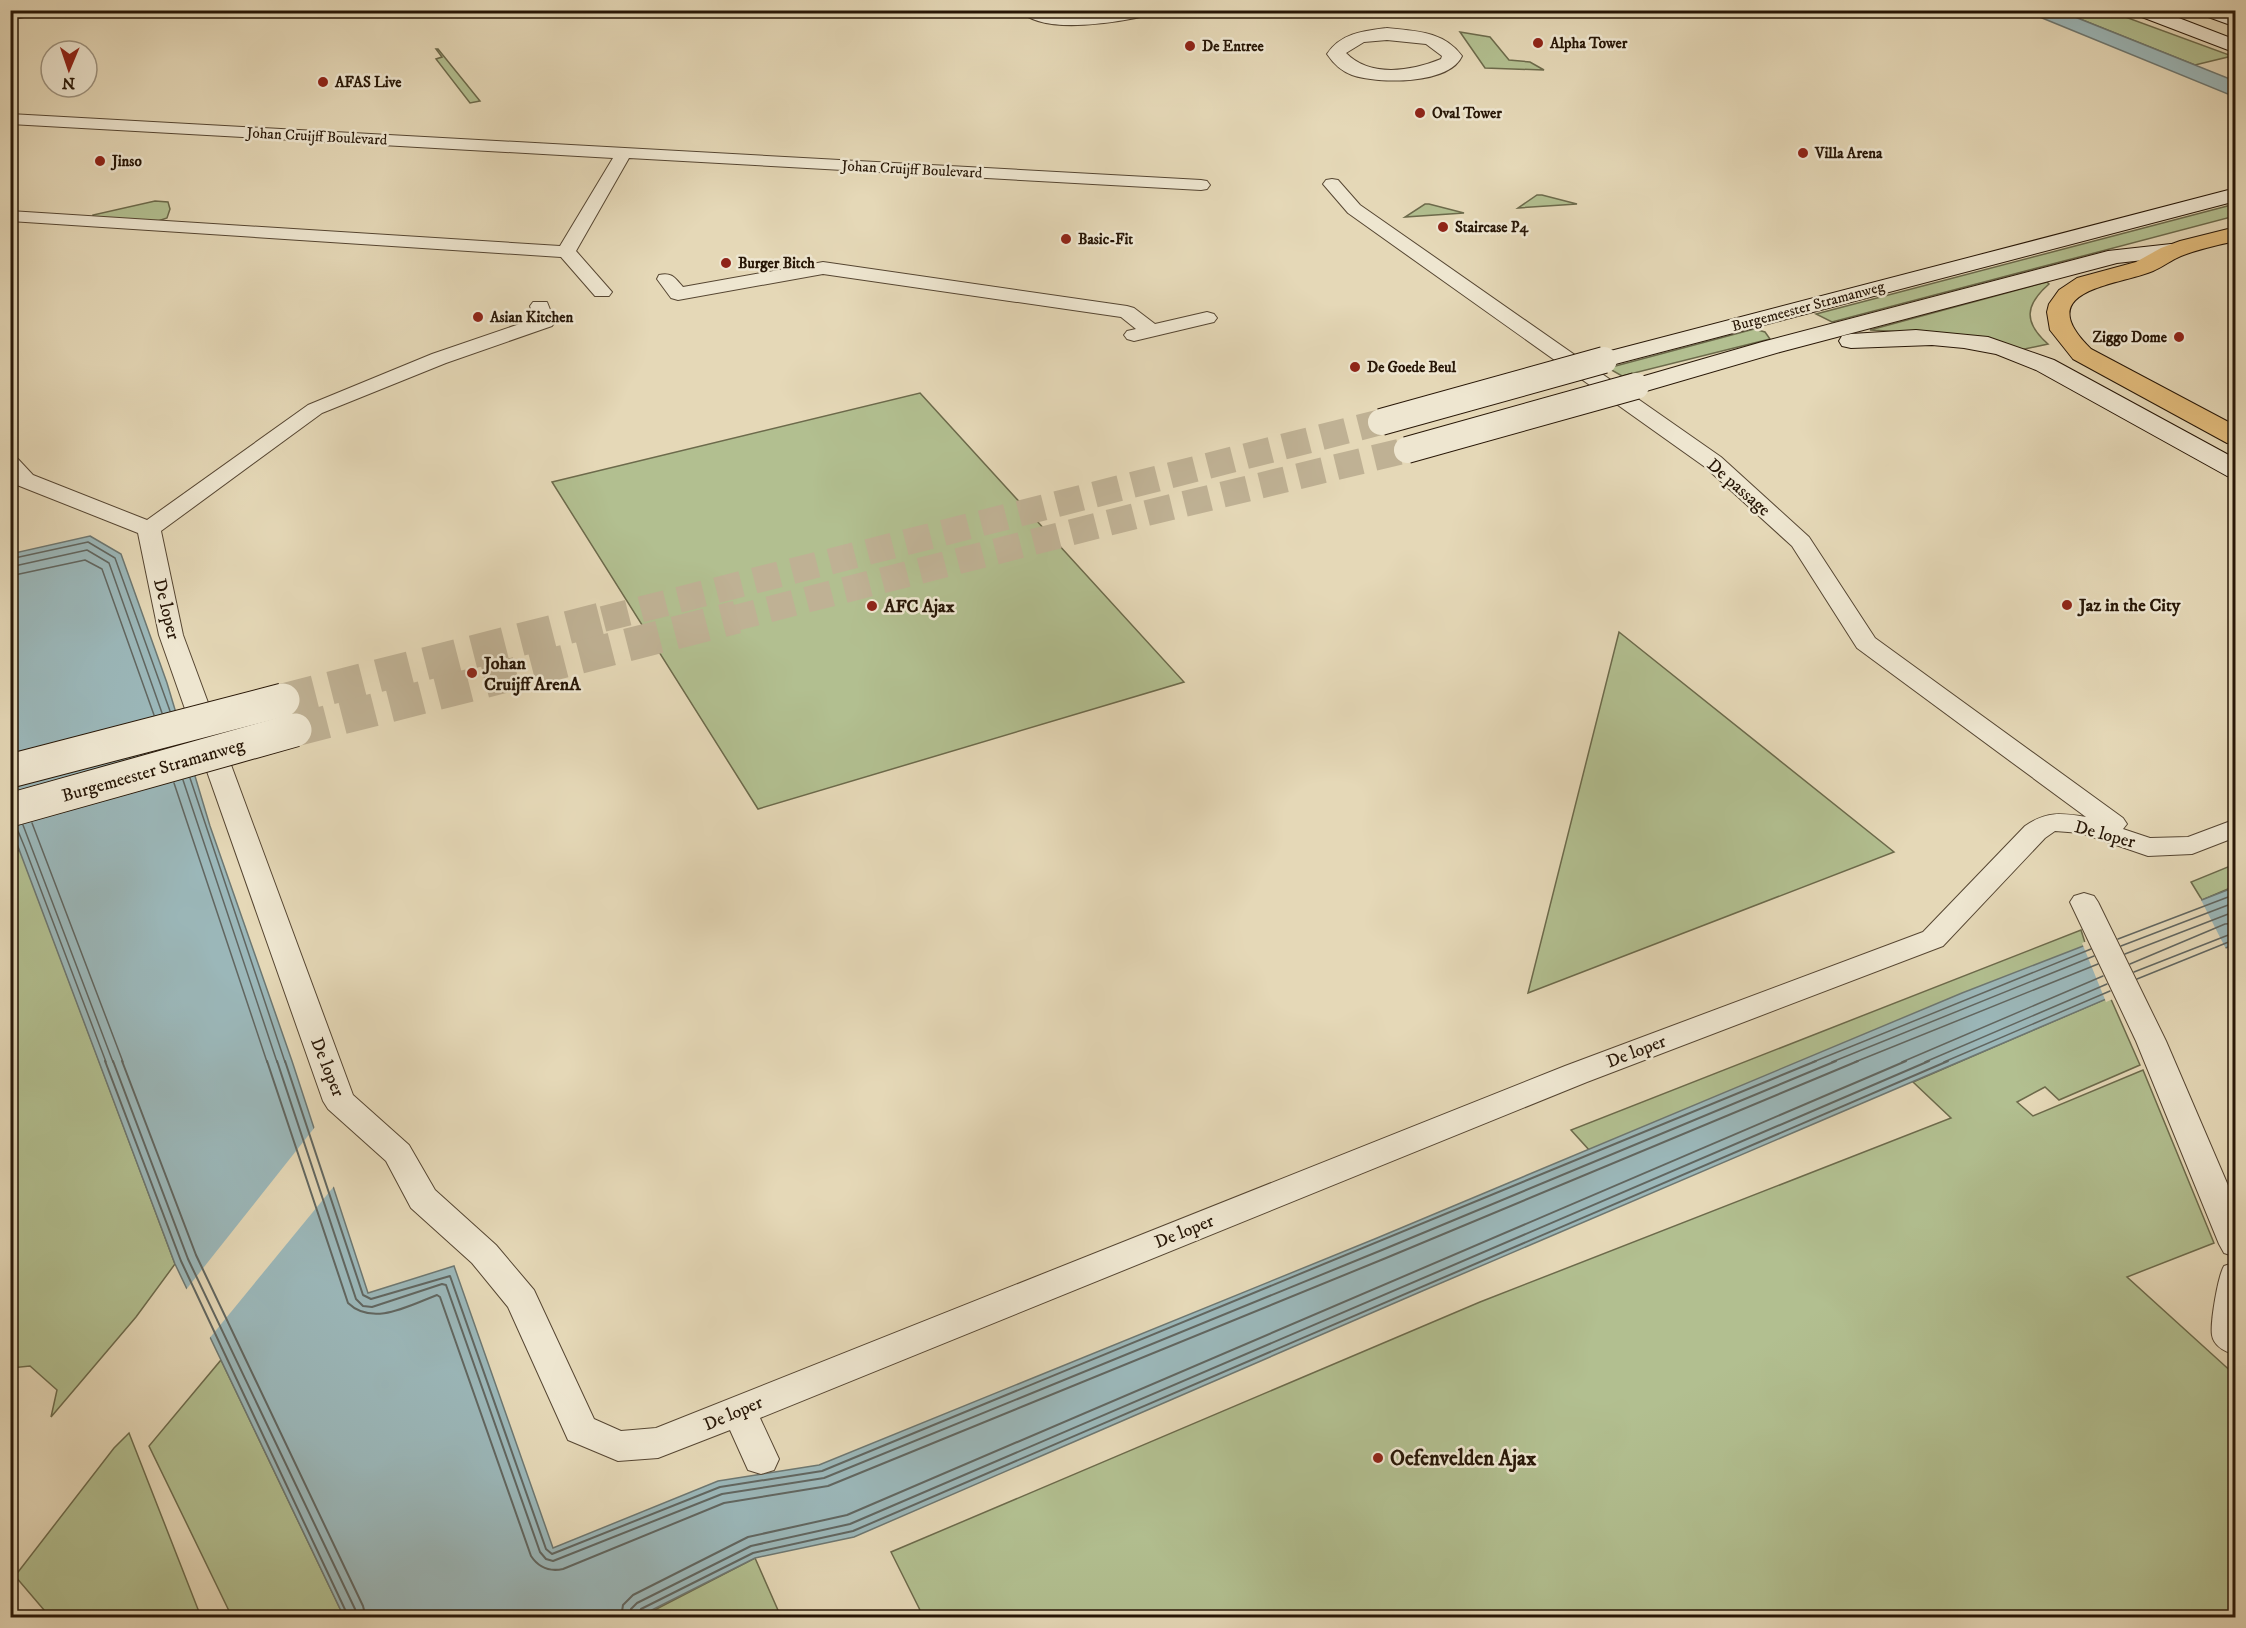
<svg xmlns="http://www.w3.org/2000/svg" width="2246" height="1628" font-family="'IM FELL DW Pica',serif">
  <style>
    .green { fill: #b2bf90; stroke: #6c6a4b; stroke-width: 1.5 }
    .water { fill: #9bb7b9; stroke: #6d7771; stroke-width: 1.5 }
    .pier { fill: #e5d8b7 }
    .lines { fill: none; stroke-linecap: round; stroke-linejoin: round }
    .shore-far1 { stroke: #616660; stroke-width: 1.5 }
    .shore { stroke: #616660; stroke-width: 2 }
    .secondary-tunnel-far1 { stroke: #bfb194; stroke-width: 26; stroke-dasharray: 26 13; stroke-linecap: butt }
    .secondary-tunnel { stroke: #bfb194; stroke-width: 33; stroke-dasharray: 33 16; stroke-linecap: butt }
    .pedestrian-casing { stroke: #564632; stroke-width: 2 }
    .minor-casing { stroke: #564632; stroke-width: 2 }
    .secondary-casing { stroke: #271606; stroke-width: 2 }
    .primary-casing { stroke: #271606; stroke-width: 2 }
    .pedestrian { fill: #eee6d0; fill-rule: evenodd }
    .minor { fill: #eee6d0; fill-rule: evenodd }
    .secondary { fill: #eee6d0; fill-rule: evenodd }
    .primary { fill: #e2bc7c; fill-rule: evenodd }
    .secondary-bridge-far1-casing { stroke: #271606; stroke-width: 28; stroke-linecap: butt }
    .secondary-bridge-casing { stroke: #271606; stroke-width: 35; stroke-linecap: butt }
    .secondary-bridge-far1 { stroke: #eee6d0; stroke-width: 26 }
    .secondary-bridge { stroke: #eee6d0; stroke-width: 33 }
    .poi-dot { fill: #8f2418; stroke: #eee6d0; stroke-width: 2 }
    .labels { text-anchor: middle; stroke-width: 5; stroke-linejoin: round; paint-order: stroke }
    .far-poi-label { font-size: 15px; font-weight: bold; fill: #271606; stroke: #eee6d0; text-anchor: start }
    .far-street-label { font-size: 15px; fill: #271606; stroke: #eee6d0 }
    .street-label { font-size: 18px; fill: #271606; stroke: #eee6d0 }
    .poi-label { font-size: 18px; font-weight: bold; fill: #271606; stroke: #eee6d0; text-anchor: start }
    .near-poi-label { font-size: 21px; font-weight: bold; fill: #271606; stroke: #eee6d0; text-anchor: start }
  </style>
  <rect width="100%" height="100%" fill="#e5d8b7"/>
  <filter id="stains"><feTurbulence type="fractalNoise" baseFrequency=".00333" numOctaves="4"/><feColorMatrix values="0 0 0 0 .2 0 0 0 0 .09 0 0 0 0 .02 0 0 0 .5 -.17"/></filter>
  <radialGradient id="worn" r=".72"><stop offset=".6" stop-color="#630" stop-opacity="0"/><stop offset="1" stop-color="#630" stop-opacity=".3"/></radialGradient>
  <g class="green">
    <path d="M 2060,11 L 2109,11 L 2232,56 L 2195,65 Z"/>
    <path d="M 1460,32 L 1490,37 L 1509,60 L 1530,62 L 1544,70 L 1485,68 Z"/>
    <path d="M 436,49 L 438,49 L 480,101 L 470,103 L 436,59 L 442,57 Z"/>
    <path d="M 1537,195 L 1542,195 L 1577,204 L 1518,208 Z"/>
    <path d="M 155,201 L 168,202 L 170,209 L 167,218 L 155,222 L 94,219 L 93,215 Z"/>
    <path d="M 1425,204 L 1429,204 L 1464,213 L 1405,217 Z"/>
    <path d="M 2235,204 L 2235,216 L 1832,322 L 1816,314 Z"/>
    <path d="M 2047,282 L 2049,284 C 2025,305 2023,322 2048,344 L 2020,350 L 1904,332 L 1870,330 Z"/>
    <path d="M 1754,329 L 1765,332 L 1770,339 L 1622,376 L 1608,368 Z"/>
    <path d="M 920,393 L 1184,682 L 758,809 L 552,482 Z"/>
    <path d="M 1619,632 L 1894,852 L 1528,993 Z"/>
    <path d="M 20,850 L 175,1264 L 136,1317 L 51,1417 L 57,1390 L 30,1366 L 11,1368 L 10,854 Z"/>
    <path d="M 2235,864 L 2235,886 L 2202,900 L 2191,882 Z"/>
    <path d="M 2081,930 L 2087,949 L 1591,1152 L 1571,1130 Z"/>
    <path d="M 2110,997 L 2140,1065 L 2059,1100 L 2045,1087 L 2017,1102 L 2033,1116 L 2143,1070 L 2214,1243 L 2127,1277 L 2235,1375 L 2235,1617 L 924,1618 L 891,1552 L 1480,1302 L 1951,1118 L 1913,1082 Z"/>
    <path d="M 221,1360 L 344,1617 L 232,1617 L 149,1446 Z"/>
    <path d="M 129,1433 L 201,1617 L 50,1617 L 15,1576 L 114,1448 Z"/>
    <path d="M 755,1558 L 781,1617 L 639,1618 Z"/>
  </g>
  <g class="water">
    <path d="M 2025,11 L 2060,11 L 2235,81 L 2235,97 Z"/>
    <path d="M 90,536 L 121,554 L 167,683 L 210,826 L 292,1061 L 368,1293 L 454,1266 L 553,1548 L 718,1481 L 819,1465 L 1377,1238 L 1962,993 L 2235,887 L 2235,944 L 1420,1292 L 854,1537 L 755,1558 L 638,1617 L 344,1617 L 175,1264 L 11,828 L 10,554 Z"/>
  </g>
  <g class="pier">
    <path d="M 2200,898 L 2227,951 L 2106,1002 L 2082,943 Z"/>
    <path d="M 315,1127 L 335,1185 L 208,1340 L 185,1291 Z"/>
  </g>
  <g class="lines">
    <g class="shore-far1">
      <path d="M 10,559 L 88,542 L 115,558 L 170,711"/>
      <path d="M 10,567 L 87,550 L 109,563 L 162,713"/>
      <path d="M 10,576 L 85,560 L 102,569 L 154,715"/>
      <path d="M 190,778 L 285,1062"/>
      <path d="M 183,780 L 277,1062"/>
      <path d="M 174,783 L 267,1062"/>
      <path d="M 32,823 L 123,1062"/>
      <path d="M 23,825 L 113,1062"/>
      <path d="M 10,828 L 18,831 L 25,848 L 106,1062"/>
      <path d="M 2118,939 L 2236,894"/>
      <path d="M 2121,946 L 2236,902"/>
      <path d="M 2125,954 L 2236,911"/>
      <path d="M 2130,964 L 2225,924 L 2236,923"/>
      <path d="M 2134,972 L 2236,932"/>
      <path d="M 2137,979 L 2236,939"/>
      <path d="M 1813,1062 L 2091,949"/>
      <path d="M 1832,1062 L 2094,956"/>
      <path d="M 1855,1062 L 2098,964"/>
      <path d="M 1902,1062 L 2103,976"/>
      <path d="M 1925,1062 L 2107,984"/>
      <path d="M 1944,1062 L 2110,991"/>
    </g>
    <g class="shore">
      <path d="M 105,1061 L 181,1261 L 349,1618"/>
      <path d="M 113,1061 L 188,1259 L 355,1609 L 357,1618"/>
      <path d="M 122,1061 L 196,1255 L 363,1606 L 366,1618"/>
      <path d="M 267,1061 L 348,1303 C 373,1327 410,1305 437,1295 L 440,1297 L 531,1556 C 539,1568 549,1572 563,1569 L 724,1503 L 828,1486 L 1386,1258 L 1858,1061"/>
      <path d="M 277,1061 L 356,1299 L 363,1306 L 372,1307 L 442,1284 L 446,1285 L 540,1552 L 546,1559 L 553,1561 L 722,1494 L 824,1478 L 1382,1250 L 1836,1061"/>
      <path d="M 285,1061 L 363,1295 L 371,1299 L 450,1276 L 546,1549 L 552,1554 L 720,1487 L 822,1471 L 1816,1061"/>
      <path d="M 621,1618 L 623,1605 L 633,1595 L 748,1537 L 847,1515 L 1906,1061"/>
      <path d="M 630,1618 L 631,1609 L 637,1603 L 751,1546 L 850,1524 L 1929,1061"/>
      <path d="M 637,1618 L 641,1609 L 753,1553 L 853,1531 L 1948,1061"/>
    </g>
    <g class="secondary-tunnel-far1">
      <path d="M 603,619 L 1381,422"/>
      <path d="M 731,619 L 1147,513 L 1407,450"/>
    </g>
    <g class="secondary-tunnel">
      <path d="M 283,700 L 609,617"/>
      <path d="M 295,730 L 737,617"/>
    </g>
    <defs>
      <g id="pedestrian">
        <path d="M 10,114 L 1201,180 L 1207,181 L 1210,185 L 1207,189 L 1201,190 L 629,158 L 576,251 L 612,292 L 609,296 L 595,296 L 561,257 L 10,221 L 10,211 L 560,246 L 613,158 L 10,124 Z"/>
        <path d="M 1332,179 L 1338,180 L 1360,205 L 1721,457 L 1809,537 L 1875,638 L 2123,818 L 2127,824 L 2123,829 L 2150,838 L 2188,837 L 2236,819 L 2236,837 L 2192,854 L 2148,856 L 2081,833 L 2055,831 L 2045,838 L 1943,946 L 1587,1082 L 760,1418 L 779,1459 L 774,1470 L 761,1474 L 748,1470 L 730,1430 L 658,1458 L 618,1461 L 568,1440 L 508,1307 L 472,1263 L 411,1208 L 386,1161 L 328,1109 L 323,1101 L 159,635 L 138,533 L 17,485 L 10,477 L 10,458 L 18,459 L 33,475 L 147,520 L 308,405 L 432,354 L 534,319 L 530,306 L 533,302 L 547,302 L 555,322 L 552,326 L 446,363 L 322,413 L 161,531 L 183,635 L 353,1095 L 409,1145 L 435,1190 L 496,1245 L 534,1290 L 594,1419 L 621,1431 L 656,1428 L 1565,1066 L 1923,932 L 2025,826 C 2047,811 2061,813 2086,817 L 1857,648 L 1792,546 L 1705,467 L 1348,213 L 1323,184 L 1326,180 Z"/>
        <path d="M 823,262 L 1127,306 L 1134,308 L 1155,324 L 1207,312 L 1214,314 L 1217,318 L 1214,322 L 1134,341 L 1127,339 L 1124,335 L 1127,331 L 1136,329 L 1121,317 L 823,274 L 678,300 L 671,298 L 657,279 L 659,275 C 672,272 675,278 683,287 Z"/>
        <path d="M 2084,893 L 2094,896 L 2098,902 L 2166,1041 L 2236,1204 L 2236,1257 L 2224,1253 L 2219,1244 L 2136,1041 L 2070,902 L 2074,896 Z"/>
        <path d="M 2236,1262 L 2236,1355 C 2226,1352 2214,1347 2212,1335 C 2210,1323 2218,1276 2224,1266 Z"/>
      </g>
      <g id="minor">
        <path d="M 10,10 L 47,10 L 38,15 L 10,19 Z"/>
        <path d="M 1020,10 L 1044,10 L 1070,14 L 1114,10 L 1157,10 L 1154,14 C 1125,21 1042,37 1020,10 Z"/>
        <path d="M 1387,28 C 1415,31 1444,31 1462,56 C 1449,85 1378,84 1352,75 C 1341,71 1333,63 1327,54 C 1341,33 1363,31 1387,28 ZM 1387,40 L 1426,44 L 1442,56 L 1441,59 C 1412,71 1370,78 1346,53 L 1364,42 Z"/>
      </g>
      <g id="secondary">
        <path d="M 2131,10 L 2158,10 L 2236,40 L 2236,53 L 2134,14 Z"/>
        <path d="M 2197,10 L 2223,10 L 2236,15 L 2236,27 L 2200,14 Z"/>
        <path d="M 2236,188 L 2236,201 L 1604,367 L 1595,365 L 1592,360 L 1595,355 Z"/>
        <path d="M 2171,244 L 2179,246 L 2182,251 L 2179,256 L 2117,263 L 1780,352 L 1636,394 L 1627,391 L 1623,386 L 1627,381 L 1762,342 L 2108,251 Z"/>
        <path d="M 1916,330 L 1988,337 L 2054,360 L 2236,459 L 2236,478 L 2227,476 L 2036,370 L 1996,354 L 1964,348 L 1932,345 L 1851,348 L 1842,346 L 1839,341 L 1842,336 L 1851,334 Z"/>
      </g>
      <path id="primary" d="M 2236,227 L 2236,241 C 2217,245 2199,249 2181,256 C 2171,260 2163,267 2153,271 C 2117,286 2029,289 2091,349 L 2236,426 L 2236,445 L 2227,443 L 2073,359 L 2050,330 L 2047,312 L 2049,304 L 2059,290 L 2077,278 L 2136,262 L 2161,248 L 2180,241 Z"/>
    </defs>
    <use href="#pedestrian" class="pedestrian-casing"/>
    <use href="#minor" class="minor-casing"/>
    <use href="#secondary" class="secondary-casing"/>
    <use href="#primary" class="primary-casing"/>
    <use href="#pedestrian" class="pedestrian"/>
    <use href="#minor" class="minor"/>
    <use href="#secondary" class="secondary"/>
    <use href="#primary" class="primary"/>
    <defs>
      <g id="secondary-bridge-far1">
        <path d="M 1381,422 L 1604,360"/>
        <path d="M 1407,450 L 1636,386"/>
      </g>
      <g id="secondary-bridge">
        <path d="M 10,771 L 283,700"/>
        <path d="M 10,810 L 295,730"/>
      </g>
    </defs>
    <use href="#secondary-bridge-far1" class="secondary-bridge-far1-casing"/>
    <use href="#secondary-bridge" class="secondary-bridge-casing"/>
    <use href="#secondary-bridge-far1" class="secondary-bridge-far1"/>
    <use href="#secondary-bridge" class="secondary-bridge"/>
  </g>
  <g class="poi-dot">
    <circle cx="1538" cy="43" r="6"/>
    <circle cx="1190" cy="46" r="6"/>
    <circle cx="323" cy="82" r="6"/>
    <circle cx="1420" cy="113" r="6"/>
    <circle cx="1803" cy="153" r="6"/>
    <circle cx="100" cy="161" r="6"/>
    <circle cx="1443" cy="227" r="6"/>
    <circle cx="1066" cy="239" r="6"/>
    <circle cx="726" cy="263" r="6"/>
    <circle cx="478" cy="317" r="6"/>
    <circle cx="2179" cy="337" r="6"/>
    <circle cx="1355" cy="367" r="6"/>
    <circle cx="2067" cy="605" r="6"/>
    <circle cx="872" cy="606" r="6"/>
    <circle cx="472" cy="673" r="6"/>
    <circle cx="1378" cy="1458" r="6"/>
  </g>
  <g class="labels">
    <g class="far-poi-label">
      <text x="1550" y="48">Alpha Tower</text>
      <text x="1202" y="51">De Entree</text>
      <text x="335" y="87">AFAS Live</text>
      <text x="1432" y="118">Oval Tower</text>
      <text x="1815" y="158">Villa Arena</text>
      <text x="112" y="166">Jinso</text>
      <text x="1455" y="232">Staircase P4</text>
      <text x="1078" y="244">Basic-Fit</text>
      <text x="738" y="268">Burger Bitch</text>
      <text x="490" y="322">Asian Kitchen</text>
      <text x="2167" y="342" text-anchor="end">Ziggo Dome</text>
      <text x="1367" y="372">De Goede Beul</text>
    </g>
    <g class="far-street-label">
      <text transform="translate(317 136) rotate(3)" y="5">Johan Cruijff Boulevard</text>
      <text transform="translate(912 169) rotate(3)" y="5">Johan Cruijff Boulevard</text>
      <text transform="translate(1808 306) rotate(-15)" y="5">Burgemeester Stramanweg</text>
    </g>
    <g class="street-label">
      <text transform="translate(1739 487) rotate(41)" y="6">De passage</text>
      <text transform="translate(167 609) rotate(76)" y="6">De loper</text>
      <text transform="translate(153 770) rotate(-16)" y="6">Burgemeester Stramanweg</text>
      <text transform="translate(2105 834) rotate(15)" y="6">De loper</text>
      <text transform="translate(1636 1051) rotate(-21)" y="6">De loper</text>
      <text transform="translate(328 1067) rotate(68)" y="6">De loper</text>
      <text transform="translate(1184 1231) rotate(-22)" y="6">De loper</text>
      <text transform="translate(733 1413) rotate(-23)" y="6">De loper</text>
    </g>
    <g class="poi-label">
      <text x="2079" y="611">Jaz in the City</text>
      <text x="884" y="612">AFC Ajax</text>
      <text x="484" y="669">Johan<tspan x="484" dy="21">Cruijff ArenA</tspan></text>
    </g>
    <g class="near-poi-label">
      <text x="1390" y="1465">Oefenvelden Ajax</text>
    </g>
  </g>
  <rect width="2246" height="1628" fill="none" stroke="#e5d8b7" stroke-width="36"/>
  <rect x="12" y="12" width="2222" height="1604" fill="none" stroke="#271606" stroke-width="3"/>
  <rect x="18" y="18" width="2210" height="1592" fill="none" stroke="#271606" stroke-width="1.5"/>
  <g transform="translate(69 69) rotate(182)"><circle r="28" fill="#eee6d0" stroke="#9e937f" stroke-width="1.5"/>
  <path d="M0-4.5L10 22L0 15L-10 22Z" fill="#8f2418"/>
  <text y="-9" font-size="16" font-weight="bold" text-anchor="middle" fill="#271606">N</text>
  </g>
  <rect width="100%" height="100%" filter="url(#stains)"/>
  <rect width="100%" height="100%" fill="url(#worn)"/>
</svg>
